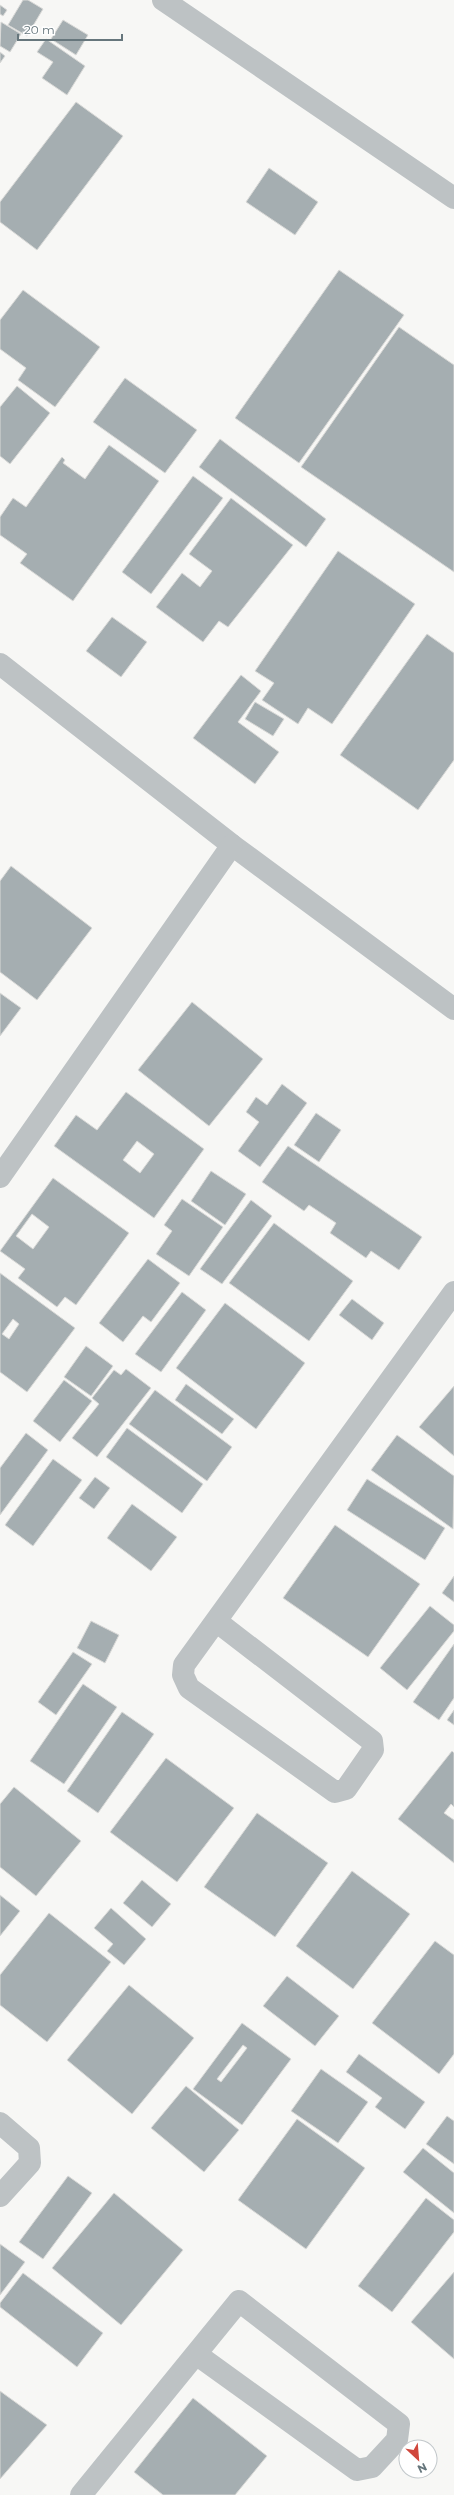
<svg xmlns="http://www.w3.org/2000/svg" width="454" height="2495" font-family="Montserrat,sans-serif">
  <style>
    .building { fill: #a5aeb1; stroke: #d9d9d7; fill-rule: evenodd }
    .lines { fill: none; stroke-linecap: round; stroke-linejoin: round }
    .minor { stroke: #bdc2c4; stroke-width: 22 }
  </style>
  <rect width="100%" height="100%" fill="#f7f7f5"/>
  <g class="building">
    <path d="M 23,0 L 28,0 L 43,9 L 27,36 L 8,25 Z"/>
    <path d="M 0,5 L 7,10 L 3,16 L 0,14 Z"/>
    <path d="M 63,20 L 88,35 L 76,55 L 51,39 Z"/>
    <path d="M 1,22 L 21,34 L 10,52 L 0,46 Z"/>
    <path d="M 46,39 L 85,66 L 67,95 L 42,78 L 53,62 L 37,52 Z"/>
    <path d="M 0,52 L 5,56 L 0,63 Z"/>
    <path d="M 76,102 L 123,136 L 37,250 L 0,222 L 0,202 Z"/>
    <path d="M 269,168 L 318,202 L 295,235 L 246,202 Z"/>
    <path d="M 339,270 L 404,315 L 299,463 L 235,418 Z"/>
    <path d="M 23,290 L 100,347 L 55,407 L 18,380 L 26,368 L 0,349 L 0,320 Z"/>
    <path d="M 399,327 L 454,365 L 454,572 L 301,467 Z"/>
    <path d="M 125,378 L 197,430 L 165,473 L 93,422 Z"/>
    <path d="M 17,386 L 50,413 L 10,464 L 0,456 L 0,407 Z"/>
    <path d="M 220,439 L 326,519 L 306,547 L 199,467 Z"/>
    <path d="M 109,445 L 159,481 L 73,601 L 20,563 L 27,554 L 0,535 L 0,517 L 13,498 L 26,507 L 62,457 L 65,460 L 63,463 L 85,479 Z"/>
    <path d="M 193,476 L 223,498 L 151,594 L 122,572 Z"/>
    <path d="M 231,498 L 293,545 L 228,627 L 219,621 L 203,642 L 156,607 L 182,573 L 200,587 L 212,571 L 189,554 Z"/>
    <path d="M 338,551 L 415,604 L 332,724 L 308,708 L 298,724 L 262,700 L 274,683 L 255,671 Z"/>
    <path d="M 112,617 L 147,642 L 121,677 L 86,651 Z"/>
    <path d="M 427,634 L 454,653 L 454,760 L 418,810 L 340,755 Z"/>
    <path d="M 241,675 L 261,691 L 238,722 L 279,752 L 255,784 L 193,738 Z"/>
    <path d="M 255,702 L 284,719 L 273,736 L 245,719 Z"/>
    <path d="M 11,866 L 92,928 L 37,1000 L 0,972 L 0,881 Z"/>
    <path d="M 0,993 L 21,1008 L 0,1036 Z"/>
    <path d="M 192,1002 L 263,1059 L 209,1126 L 138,1070 Z"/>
    <path d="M 282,1084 L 307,1103 L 260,1167 L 238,1151 L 259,1122 L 246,1112 L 256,1097 L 267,1105 Z"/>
    <path d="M 126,1092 L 204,1149 L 154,1218 L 54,1146 L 76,1115 L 97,1130 ZM 137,1141 L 154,1154 L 140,1173 L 123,1160 Z"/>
    <path d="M 316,1113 L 341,1130 L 319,1162 L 294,1145 Z"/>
    <path d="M 288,1146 L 422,1237 L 399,1270 L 371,1251 L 366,1258 L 330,1233 L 336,1223 L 309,1205 L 304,1211 L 262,1182 Z"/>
    <path d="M 211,1171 L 246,1194 L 225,1225 L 191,1201 Z"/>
    <path d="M 53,1178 L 129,1233 L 76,1305 L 65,1297 L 57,1307 L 18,1278 L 25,1269 L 0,1251 ZM 32,1214 L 49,1227 L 33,1249 L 16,1236 Z"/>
    <path d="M 182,1199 L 223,1227 L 189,1276 L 156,1254 L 172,1231 L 164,1225 Z"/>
    <path d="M 251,1200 L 272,1216 L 222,1284 L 200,1269 Z"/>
    <path d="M 274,1223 L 353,1281 L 309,1341 L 229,1283 Z"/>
    <path d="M 148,1259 L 180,1283 L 151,1322 L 143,1316 L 123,1342 L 99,1323 Z"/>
    <path d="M 0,1273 L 75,1328 L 27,1392 L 0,1372 ZM 13,1319 L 19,1324 L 9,1339 L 2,1334 Z"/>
    <path d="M 182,1292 L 206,1310 L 161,1372 L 135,1354 Z"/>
    <path d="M 352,1299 L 384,1323 L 372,1340 L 339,1315 Z"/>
    <path d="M 225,1303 L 305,1363 L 256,1429 L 176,1368 Z"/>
    <path d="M 86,1346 L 113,1366 L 91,1396 L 64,1377 Z"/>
    <path d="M 126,1369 L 151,1388 L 97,1457 L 72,1438 L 99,1404 L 92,1398 L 114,1370 L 121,1375 Z"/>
    <path d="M 64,1380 L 92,1401 L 60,1442 L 33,1421 Z"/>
    <path d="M 186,1384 L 234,1419 L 222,1434 L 175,1400 Z"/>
    <path d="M 454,1386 L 454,1456 L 419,1427 Z"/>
    <path d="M 155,1390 L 232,1447 L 207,1481 L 129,1424 Z"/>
    <path d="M 127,1428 L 203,1484 L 182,1513 L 106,1457 Z"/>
    <path d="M 26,1433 L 48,1450 L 0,1515 L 0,1468 Z"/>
    <path d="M 397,1435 L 454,1476 L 453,1529 L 371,1470 Z"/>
    <path d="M 53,1459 L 82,1480 L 33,1546 L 5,1525 Z"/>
    <path d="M 95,1477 L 110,1488 L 94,1509 L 79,1498 Z"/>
    <path d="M 367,1479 L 445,1528 L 425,1560 L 347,1510 Z"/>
    <path d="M 132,1504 L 177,1537 L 151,1571 L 107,1538 Z"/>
    <path d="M 335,1525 L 420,1584 L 368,1657 L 283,1598 Z"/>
    <path d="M 454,1576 L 454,1602 L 442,1593 Z"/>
    <path d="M 430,1606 L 454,1625 L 454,1631 L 407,1690 L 380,1668 Z"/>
    <path d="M 91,1621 L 119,1635 L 105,1663 L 77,1648 Z"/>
    <path d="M 454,1644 L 454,1698 L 439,1720 L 413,1702 Z"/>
    <path d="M 73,1652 L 92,1664 L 56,1715 L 38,1702 Z"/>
    <path d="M 83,1684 L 117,1707 L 64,1784 L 30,1761 Z"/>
    <path d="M 454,1710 L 454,1725 L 447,1720 Z"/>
    <path d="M 122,1712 L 154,1734 L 98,1813 L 67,1791 Z"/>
    <path d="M 452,1751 L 454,1753 L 454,1807 L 451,1804 L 444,1813 L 454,1820 L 454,1863 L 398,1819 Z"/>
    <path d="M 166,1758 L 234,1808 L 177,1882 L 110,1832 Z"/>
    <path d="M 14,1787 L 81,1841 L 36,1896 L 0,1867 L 0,1804 Z"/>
    <path d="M 257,1813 L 328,1863 L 275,1937 L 204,1887 Z"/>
    <path d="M 352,1871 L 410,1914 L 353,1989 L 296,1946 Z"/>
    <path d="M 142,1880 L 171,1904 L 152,1927 L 123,1903 Z"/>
    <path d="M 0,1895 L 20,1911 L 0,1936 Z"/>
    <path d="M 111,1908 L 146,1939 L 124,1965 L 107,1951 L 113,1944 L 94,1928 Z"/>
    <path d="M 49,1913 L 111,1962 L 47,2042 L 0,2005 L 0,1975 Z"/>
    <path d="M 435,1941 L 454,1955 L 454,2054 L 439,2074 L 372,2023 Z"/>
    <path d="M 287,1976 L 339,2016 L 315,2046 L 263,2006 Z"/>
    <path d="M 129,1985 L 194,2038 L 132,2114 L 67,2060 Z"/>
    <path d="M 242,2023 L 291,2059 L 242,2125 L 193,2089 ZM 243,2045 L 247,2048 L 221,2082 L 217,2079 Z"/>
    <path d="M 359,2054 L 425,2102 L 405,2129 L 375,2107 L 382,2098 L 346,2072 Z"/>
    <path d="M 321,2069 L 368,2102 L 338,2143 L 291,2111 Z"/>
    <path d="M 186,2086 L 239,2130 L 204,2172 L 151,2128 Z"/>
    <path d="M 447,2116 L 454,2121 L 454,2164 L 426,2144 Z"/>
    <path d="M 297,2119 L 365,2168 L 306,2249 L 238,2200 Z"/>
    <path d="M 423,2148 L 454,2173 L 454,2213 L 403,2172 Z"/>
    <path d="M 68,2176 L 92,2193 L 43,2259 L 19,2242 Z"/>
    <path d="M 114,2193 L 183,2250 L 121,2325 L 52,2268 Z"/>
    <path d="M 426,2198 L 454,2220 L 454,2232 L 392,2312 L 358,2286 Z"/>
    <path d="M 0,2244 L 25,2262 L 0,2295 Z"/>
    <path d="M 454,2272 L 454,2359 L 411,2322 Z"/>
    <path d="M 23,2273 L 103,2333 L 77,2367 L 0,2307 L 0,2303 Z"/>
    <path d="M 0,2391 L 47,2425 L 0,2479 Z"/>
    <path d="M 193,2398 L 267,2456 L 235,2495 L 163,2495 L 134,2472 Z"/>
  </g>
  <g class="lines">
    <g class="minor">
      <path d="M 163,0 L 454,198"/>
      <path d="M 0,664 L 232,845 L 454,1009"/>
      <path d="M 0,1177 L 232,845"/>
      <path d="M 216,1621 L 372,1741 L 373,1750 L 346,1789 L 335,1792 L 189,1688 L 183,1675 L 184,1665 L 454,1292"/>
      <path d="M 0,2123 L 29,2148 L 30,2163 L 0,2196"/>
      <path d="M 81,2495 L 239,2301 L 399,2424 L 397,2440 L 372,2467 L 357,2470 L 196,2354"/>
    </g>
  </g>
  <g transform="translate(418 2459) rotate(154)"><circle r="19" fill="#ffffff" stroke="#c2c8cb"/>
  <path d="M0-3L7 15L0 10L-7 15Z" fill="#d0473c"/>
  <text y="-6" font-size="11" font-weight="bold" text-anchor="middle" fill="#66767c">N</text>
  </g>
  <path d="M18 34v6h104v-6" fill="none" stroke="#66767c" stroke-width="2"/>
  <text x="24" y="34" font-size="12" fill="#66767c" stroke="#ffffff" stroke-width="3" paint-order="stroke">20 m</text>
</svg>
